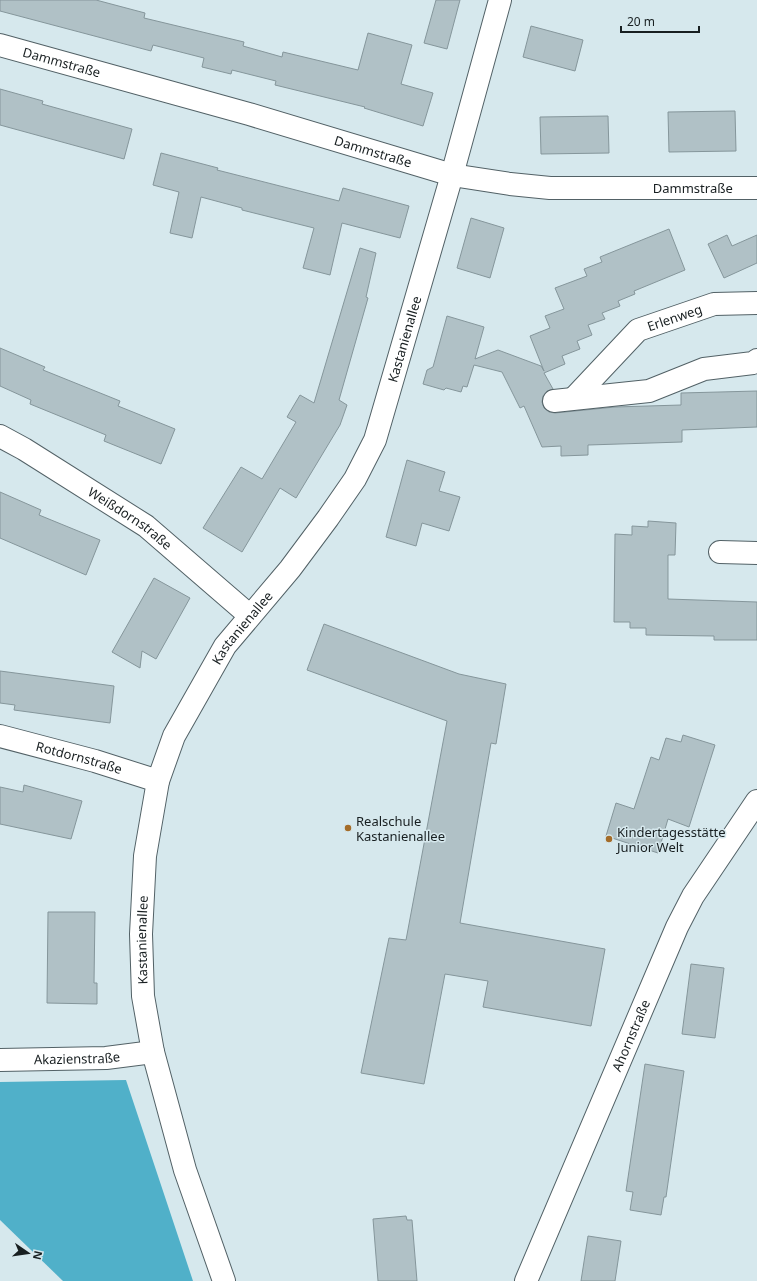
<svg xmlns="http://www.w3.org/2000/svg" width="757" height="1281" font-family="'Noto Sans',sans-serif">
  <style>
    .forest { fill: #50b0c9 }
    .building { fill: #b0c1c6; stroke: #85969b }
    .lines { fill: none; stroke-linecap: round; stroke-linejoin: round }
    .minor-casing { stroke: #526166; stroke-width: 24 }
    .minor { stroke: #fff; stroke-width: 22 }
    .poi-dot { fill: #a46c29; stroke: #d6e8ed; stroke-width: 1.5 }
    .labels { text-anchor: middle; stroke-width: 3; stroke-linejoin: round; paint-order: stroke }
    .street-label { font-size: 13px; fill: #181f21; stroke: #d6e8ed }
    .poi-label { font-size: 13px; fill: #181f21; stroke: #d6e8ed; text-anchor: start }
  </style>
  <rect width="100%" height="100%" fill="#d6e8ed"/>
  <path class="forest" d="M 126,1080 L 193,1281 L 63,1281 L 0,1220 L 0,1082 Z"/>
  <g class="building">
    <path d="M 0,0 L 96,0 L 145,13 L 144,18 L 244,42 L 243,46 L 282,57 L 283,52 L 358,70 L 368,33 L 412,45 L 401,84 L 433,93 L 423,126 L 364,108 L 365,107 L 275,85 L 276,81 L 232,70 L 231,74 L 202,67 L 204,58 L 153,45 L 151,51 L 0,11 Z"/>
    <path d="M 436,0 L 460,0 L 447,49 L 424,43 Z"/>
    <path d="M 531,26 L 583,40 L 575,71 L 523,57 Z"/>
    <path d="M 0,89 L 43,101 L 42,104 L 132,129 L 124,159 L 0,125 Z"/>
    <path d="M 735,111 L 736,151 L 669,152 L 668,112 Z"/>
    <path d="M 608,116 L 609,153 L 541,154 L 540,117 Z"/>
    <path d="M 161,153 L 218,168 L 217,170 L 339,201 L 343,188 L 409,206 L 400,238 L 342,223 L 330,275 L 303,268 L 314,228 L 242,210 L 242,208 L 201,197 L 192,238 L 170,233 L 179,192 L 153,185 Z"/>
    <path d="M 471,218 L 504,228 L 490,278 L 457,268 Z"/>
    <path d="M 669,229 L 685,270 L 634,291 L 635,294 L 618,301 L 620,306 L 602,313 L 605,319 L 588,325 L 592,335 L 577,341 L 580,349 L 562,356 L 565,364 L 544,373 L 553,389 L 547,391 L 543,396 L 542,402 L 544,408 L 549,412 L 555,413 L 615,407 L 681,405 L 681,393 L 757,391 L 757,427 L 682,430 L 682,442 L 588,445 L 588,455 L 561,456 L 561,446 L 542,447 L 524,406 L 520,408 L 502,372 L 474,365 L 467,387 L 463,386 L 461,392 L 446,388 L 444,390 L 423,384 L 427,370 L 433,367 L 447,316 L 484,327 L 475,359 L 498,350 L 541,366 L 544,371 L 530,336 L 550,328 L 545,316 L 564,309 L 555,288 L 587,276 L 584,269 L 602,262 L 600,257 Z"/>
    <path d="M 727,235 L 732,246 L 757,235 L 757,263 L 724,278 L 708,244 Z"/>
    <path d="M 360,248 L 376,253 L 366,297 L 368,298 L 339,400 L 347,405 L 340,425 L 296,498 L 280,488 L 242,552 L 203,528 L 241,467 L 262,479 L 296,422 L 287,417 L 300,395 L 314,403 Z"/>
    <path d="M 0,348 L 45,367 L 43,370 L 120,401 L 118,406 L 175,429 L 161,464 L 104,441 L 106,435 L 30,404 L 31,400 L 0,386 Z"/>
    <path d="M 407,460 L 445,472 L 439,491 L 460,497 L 449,531 L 422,523 L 416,546 L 386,537 Z"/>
    <path d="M 0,492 L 41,510 L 39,515 L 100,540 L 86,575 L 0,538 Z"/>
    <path d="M 648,521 L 676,523 L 675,555 L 668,555 L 668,599 L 757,602 L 757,640 L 714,640 L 714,636 L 646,635 L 646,628 L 630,628 L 630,622 L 614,622 L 615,534 L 632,535 L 632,526 L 648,527 Z"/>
    <path d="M 154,578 L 190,598 L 156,659 L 142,651 L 140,668 L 112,652 Z"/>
    <path d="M 324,624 L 459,674 L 506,684 L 496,744 L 491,743 L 460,923 L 605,949 L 591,1026 L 483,1007 L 488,981 L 445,974 L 424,1084 L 361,1073 L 389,938 L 406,940 L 447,721 L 307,670 Z"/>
    <path d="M 0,671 L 114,686 L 110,723 L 14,710 L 15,705 L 0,703 Z"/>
    <path d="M 683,735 L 715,745 L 689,827 L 668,819 L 658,853 L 606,836 L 616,803 L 634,809 L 651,757 L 659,760 L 666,738 L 681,742 Z"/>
    <path d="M 24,785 L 82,801 L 71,839 L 0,824 L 0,787 L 23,792 Z"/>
    <path d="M 48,912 L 95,912 L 94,983 L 97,983 L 97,1004 L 47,1003 Z"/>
    <path d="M 691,964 L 724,968 L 715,1038 L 682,1034 Z"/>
    <path d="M 645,1064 L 684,1071 L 666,1197 L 664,1197 L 661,1215 L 630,1210 L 633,1192 L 626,1191 Z"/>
    <path d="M 406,1216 L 407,1220 L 412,1220 L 417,1281 L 378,1281 L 373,1219 Z"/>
    <path d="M 588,1236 L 621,1241 L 615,1281 L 581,1281 Z"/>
  </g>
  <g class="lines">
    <defs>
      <g id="minor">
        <path id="s1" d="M 0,45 L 249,114 L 452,175 L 510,184 L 550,188 L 757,188"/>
        <path id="s2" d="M 574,398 L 638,330 L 714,304 L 757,303"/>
        <path d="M 554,401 L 649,391 L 704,369 L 753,363 L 757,360"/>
        <path id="s3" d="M 0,436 L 24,449 L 146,526 L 249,615"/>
        <path d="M 720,552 L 757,553"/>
        <path id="s4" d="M 0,736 L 95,761 L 158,781"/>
        <path id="s5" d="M 0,1060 L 106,1058 L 153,1052"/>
        <path id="s6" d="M 224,1281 L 185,1170 L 153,1052 L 143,996 L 141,934 L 145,856 L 158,781 L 174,736 L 225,646 L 290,569 L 328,518 L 355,479 L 375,440 L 452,175 L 500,0"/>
        <path id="s7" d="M 526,1281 L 677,927 L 693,896 L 757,801"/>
      </g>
    </defs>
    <use href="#minor" class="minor-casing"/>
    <use href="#minor" class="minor"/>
  </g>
  <g class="poi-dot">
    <circle cx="348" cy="828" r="4"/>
    <circle cx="609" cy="839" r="4"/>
  </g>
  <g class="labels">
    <g class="street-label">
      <text dy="5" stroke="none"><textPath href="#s1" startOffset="64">Dammstraße</textPath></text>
      <text dy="5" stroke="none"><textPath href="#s1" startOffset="388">Dammstraße</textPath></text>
      <text dy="5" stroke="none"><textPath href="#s1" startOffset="712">Dammstraße</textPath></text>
      <text dy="5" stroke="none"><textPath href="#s2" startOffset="132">Erlenweg</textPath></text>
      <text dy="5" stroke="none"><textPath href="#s6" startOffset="1025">Kastanienallee</textPath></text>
      <text dy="5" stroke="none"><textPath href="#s3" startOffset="154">Weißdornstraße</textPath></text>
      <text dy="5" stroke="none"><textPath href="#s6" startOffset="689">Kastanienallee</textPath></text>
      <text dy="5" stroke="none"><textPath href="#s4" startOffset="82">Rotdornstraße</textPath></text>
      <text dy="5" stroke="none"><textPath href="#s6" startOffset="353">Kastanienallee</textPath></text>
      <text dy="5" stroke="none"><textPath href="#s7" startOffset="267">Ahornstraße</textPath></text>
      <text dy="5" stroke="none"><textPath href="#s5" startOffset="77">Akazienstraße</textPath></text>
    </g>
    <g class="poi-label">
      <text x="356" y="826">Realschule<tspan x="356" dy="15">Kastanienallee</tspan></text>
      <text x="617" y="837">Kindertagesstätte<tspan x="617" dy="15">Junior Welt</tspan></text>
    </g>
  </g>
  <g transform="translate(28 1253) rotate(103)" stroke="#d6e8ed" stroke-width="3" paint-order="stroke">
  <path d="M0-3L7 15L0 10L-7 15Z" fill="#181f21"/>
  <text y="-6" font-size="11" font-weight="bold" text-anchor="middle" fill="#181f21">N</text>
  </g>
  <path d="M621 26v6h78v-6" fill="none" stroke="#181f21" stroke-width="2"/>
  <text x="627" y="26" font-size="12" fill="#181f21" stroke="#d6e8ed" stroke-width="3" paint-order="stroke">20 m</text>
</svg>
